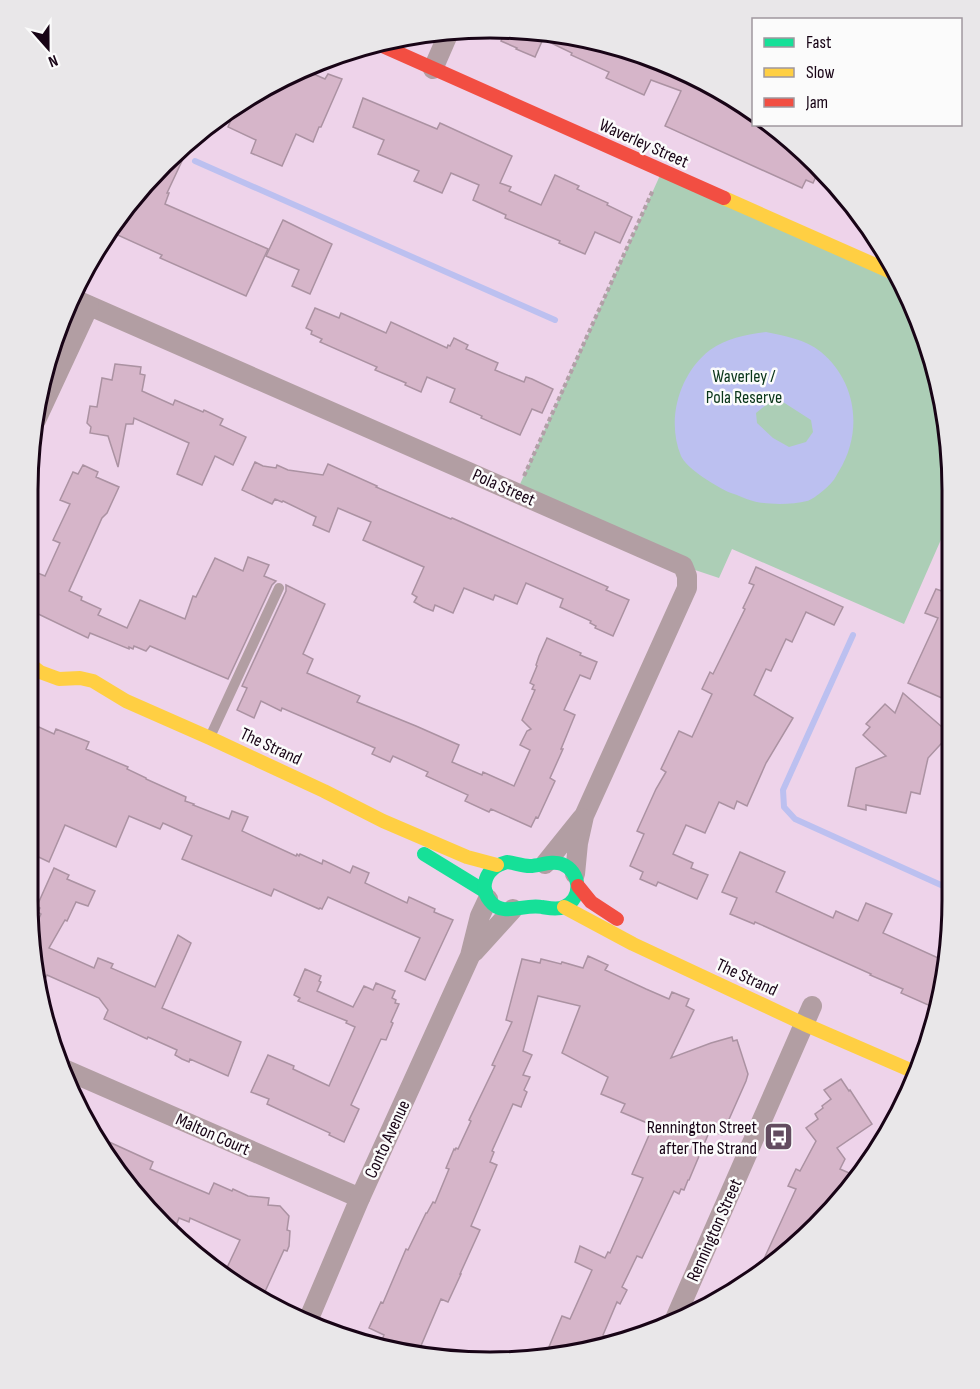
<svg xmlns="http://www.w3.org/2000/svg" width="980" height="1389" font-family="'Sofia Sans Condensed',sans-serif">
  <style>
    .green { fill: #acceb6 }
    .water { fill: #bcc0f0; fill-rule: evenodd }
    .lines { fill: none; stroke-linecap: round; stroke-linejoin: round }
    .stream { stroke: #bcc0f0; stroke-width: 6 }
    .building { fill: #d6b5c9; stroke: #ab92a2; stroke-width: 1.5 }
    .path { stroke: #b29fa7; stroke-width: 4; stroke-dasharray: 4.5 3; stroke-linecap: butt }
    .lane { stroke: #b29ea3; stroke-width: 10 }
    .street { stroke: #b29ea3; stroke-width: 20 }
    .fast { stroke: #16e098; stroke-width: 14 }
    .slow { stroke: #ffcf43; stroke-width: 14 }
    .jam { stroke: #f24e42; stroke-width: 14 }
    .labels { text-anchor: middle; stroke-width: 5; stroke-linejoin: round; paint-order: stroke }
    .street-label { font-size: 18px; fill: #180416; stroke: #fbfbfb }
    .park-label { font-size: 18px; fill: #083418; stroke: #fbfbfb }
    .poi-label { font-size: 18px; fill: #180416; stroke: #fbfbfb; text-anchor: end }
    .rim { fill: none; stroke: #180416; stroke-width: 3 }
  </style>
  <rect width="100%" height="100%" fill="#eed3ea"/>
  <path class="green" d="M 662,171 L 905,286 L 949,429 L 950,519 L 904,624 L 732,549 L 719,578 L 683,566 L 516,493 Z"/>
  <path class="water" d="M 766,332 C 785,336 805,339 821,352 C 857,382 863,432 839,471 C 837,474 835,479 832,482 C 828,487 813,500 807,501 C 792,505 767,505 753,501 C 745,499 738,495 731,493 C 718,488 686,468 681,456 C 666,420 679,374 710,350 C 727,338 746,335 766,332 ZM 771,401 L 783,402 L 811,420 L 813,432 L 806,442 L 789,447 L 773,438 L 757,423 L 756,413 Z"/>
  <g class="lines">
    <g class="stream">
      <path d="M 195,161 L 555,320"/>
      <path d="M 853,635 L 783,790 L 784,807 L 795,819 L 952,890"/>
    </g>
  </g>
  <g class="building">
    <path d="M 506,28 L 520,28 L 609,43 L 694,75 L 753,111 L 753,124 L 774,124 L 820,168 L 813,183 L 806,180 L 802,188 L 665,126 L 681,91 L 651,80 L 644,95 L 606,78 L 609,72 L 571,55 L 572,53 L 543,39 L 535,57 L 516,49 L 517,48 L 501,41 Z"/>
    <path d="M 302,69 L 325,79 L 328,74 L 342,79 L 321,127 L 319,127 L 313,142 L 296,134 L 282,166 L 251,153 L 256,140 L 228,127 L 238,104 L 258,89 Z"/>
    <path d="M 363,98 L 437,129 L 440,123 L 512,156 L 500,183 L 511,187 L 509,191 L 541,205 L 555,175 L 579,186 L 577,189 L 608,203 L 607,205 L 632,217 L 620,243 L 595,232 L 585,254 L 559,243 L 560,241 L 505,218 L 506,215 L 473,200 L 479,185 L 451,173 L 442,193 L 414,181 L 419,171 L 378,154 L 384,140 L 353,127 Z"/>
    <path d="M 184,143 L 189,146 L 167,193 L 169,193 L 165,204 L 268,249 L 246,296 L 160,258 L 162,255 L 111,232 Z"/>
    <path d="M 283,220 L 332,244 L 310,294 L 292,286 L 299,270 L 266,256 Z"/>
    <path d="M 315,308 L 339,318 L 341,313 L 386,333 L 391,322 L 447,348 L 448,345 L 450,346 L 454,338 L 468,345 L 466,349 L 498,363 L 495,370 L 524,382 L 526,377 L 532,379 L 553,389 L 542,413 L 532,409 L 520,435 L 481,418 L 482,416 L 450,402 L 455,389 L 427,377 L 421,392 L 405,385 L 406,383 L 375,370 L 377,367 L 320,342 L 322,339 L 311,334 L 312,331 L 306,328 Z"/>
    <path d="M 115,364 L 141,367 L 140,374 L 145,375 L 142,391 L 173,405 L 175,400 L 203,412 L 204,410 L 223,419 L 220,425 L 246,437 L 233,465 L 215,456 L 202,485 L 177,474 L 189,443 L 134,418 L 133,424 L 126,424 L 118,467 L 108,436 L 90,433 L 91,427 L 87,423 L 90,406 L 97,407 L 102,378 L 112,380 Z"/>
    <path d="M 255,462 L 263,466 L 276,468 L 277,465 L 288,470 L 323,475 L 328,464 L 377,486 L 376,487 L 451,519 L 452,518 L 608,587 L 606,590 L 629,600 L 613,636 L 595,628 L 596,626 L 590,623 L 591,621 L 560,607 L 563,599 L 526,583 L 517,604 L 495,595 L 493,600 L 464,588 L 453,613 L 435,605 L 433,611 L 423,607 L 414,602 L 417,597 L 412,594 L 424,567 L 363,540 L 371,522 L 338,508 L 329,532 L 313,525 L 316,517 L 283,501 L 282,502 L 275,499 L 272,504 L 242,490 Z"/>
    <path d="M 83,465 L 98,472 L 96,477 L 119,487 L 107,513 L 102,518 L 69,591 L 82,597 L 81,600 L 101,609 L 98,615 L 127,628 L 140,600 L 185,619 L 193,596 L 196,597 L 215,558 L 243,571 L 248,557 L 269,565 L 264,576 L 276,581 L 272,585 L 228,679 L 150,646 L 146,651 L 134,646 L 133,649 L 129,647 L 129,649 L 90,633 L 88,638 L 32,611 L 33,571 L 45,576 L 60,543 L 53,540 L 70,504 L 60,500 L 73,472 L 78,474 Z"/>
    <path d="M 756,567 L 843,607 L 834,625 L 806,612 L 792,642 L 786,639 L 771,671 L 766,669 L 754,695 L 793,718 L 766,763 L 747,806 L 737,801 L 734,809 L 719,802 L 705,833 L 686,825 L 673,854 L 693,863 L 691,868 L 708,875 L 697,899 L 658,882 L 656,886 L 640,879 L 643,872 L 630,866 L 644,834 L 637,831 L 656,789 L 666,772 L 661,769 L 679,731 L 692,737 L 712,694 L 702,689 L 710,672 L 713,674 L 745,609 L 743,608 L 754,585 L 749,583 Z"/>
    <path d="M 286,585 L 325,604 L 303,654 L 313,659 L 307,673 L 360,696 L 357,702 L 416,726 L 459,745 L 452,762 L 482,775 L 483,772 L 514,786 L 530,750 L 520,745 L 527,731 L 531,729 L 522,720 L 535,690 L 532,689 L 534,685 L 530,683 L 537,666 L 536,665 L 539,656 L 547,638 L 581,653 L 580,655 L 597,662 L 590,679 L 580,675 L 564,710 L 575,715 L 561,749 L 563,749 L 550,778 L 555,781 L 538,818 L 536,817 L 531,827 L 491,809 L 489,812 L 465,801 L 468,795 L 426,776 L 428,772 L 393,756 L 390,762 L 372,754 L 375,748 L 282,708 L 281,711 L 261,701 L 254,718 L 237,710 L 247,688 L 242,686 L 286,591 Z"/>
    <path d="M 936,589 L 950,594 L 951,702 L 908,683 L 938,618 L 925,613 Z"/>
    <path d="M 903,693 L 950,734 L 928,758 L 920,794 L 911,792 L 906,813 L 866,805 L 866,810 L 848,806 L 856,768 L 886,756 L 863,735 L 870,727 L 866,724 L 885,704 L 895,713 Z"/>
    <path d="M 30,723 L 54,734 L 56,729 L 89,742 L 86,749 L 128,767 L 127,769 L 146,778 L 146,779 L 186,797 L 185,801 L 194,804 L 193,805 L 229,819 L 232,811 L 248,817 L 242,831 L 296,856 L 297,854 L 299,856 L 300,854 L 322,864 L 323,860 L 350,873 L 353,866 L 369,873 L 365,883 L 407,903 L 409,897 L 435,909 L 434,912 L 453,920 L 425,980 L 405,971 L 420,938 L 328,897 L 322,909 L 320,908 L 319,909 L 274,889 L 271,896 L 182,859 L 192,836 L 163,823 L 160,829 L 129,816 L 116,847 L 65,825 L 49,862 L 28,852 Z"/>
    <path d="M 740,852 L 785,872 L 776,892 L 833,918 L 836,911 L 858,921 L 866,903 L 892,914 L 883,933 L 947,962 L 939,1006 L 936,1005 L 935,1008 L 901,993 L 903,989 L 870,975 L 871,974 L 755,922 L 754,924 L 730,914 L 737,898 L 722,892 Z"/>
    <path d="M 54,868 L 69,875 L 67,879 L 95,891 L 88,906 L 76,902 L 67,921 L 65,920 L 49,948 L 94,968 L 98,958 L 113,964 L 111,968 L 155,987 L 178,935 L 191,943 L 162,1008 L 241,1042 L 228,1076 L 190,1059 L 189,1062 L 182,1059 L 175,1055 L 177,1050 L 148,1037 L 147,1039 L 104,1019 L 108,1010 L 99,998 L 47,975 L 39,992 L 32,933 L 41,914 L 38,912 L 40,908 L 37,906 Z"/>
    <path d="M 588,956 L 608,965 L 605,970 L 646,989 L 669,999 L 672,992 L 689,999 L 686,1006 L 694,1010 L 671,1058 L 711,1043 L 732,1037 L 733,1041 L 737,1040 L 748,1074 L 746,1081 L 722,1135 L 710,1130 L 689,1180 L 688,1180 L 684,1190 L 681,1189 L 679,1194 L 674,1191 L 642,1258 L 637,1256 L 622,1287 L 627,1290 L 620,1304 L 617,1302 L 603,1335 L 618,1340 L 580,1353 L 546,1354 L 562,1316 L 570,1319 L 592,1270 L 575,1262 L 580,1246 L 605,1258 L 608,1252 L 610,1253 L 643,1178 L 632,1174 L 653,1126 L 652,1125 L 621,1112 L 625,1104 L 601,1094 L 608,1077 L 562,1053 L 580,1006 L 538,996 L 523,1051 L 532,1055 L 523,1075 L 530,1077 L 524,1090 L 527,1092 L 521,1107 L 513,1104 L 492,1151 L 494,1152 L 490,1162 L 497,1165 L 471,1226 L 480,1230 L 460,1274 L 461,1274 L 448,1302 L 441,1299 L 417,1355 L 380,1345 L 384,1335 L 369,1328 L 381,1302 L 383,1303 L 406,1249 L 408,1250 L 426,1213 L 427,1213 L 433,1202 L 435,1203 L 449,1169 L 446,1168 L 454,1149 L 455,1150 L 456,1148 L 458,1149 L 471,1121 L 469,1120 L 495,1066 L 492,1065 L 512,1022 L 506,1020 L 522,959 L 540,963 L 541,959 L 561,964 L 562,962 L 583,968 Z"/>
    <path d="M 305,969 L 321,976 L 319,981 L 321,982 L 317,991 L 353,1007 L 364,986 L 373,990 L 376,983 L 395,991 L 392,998 L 396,1000 L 395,1003 L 399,1004 L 391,1022 L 393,1023 L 386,1040 L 381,1039 L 351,1105 L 359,1109 L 344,1142 L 329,1135 L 330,1133 L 267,1104 L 269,1099 L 251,1092 L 268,1055 L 294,1066 L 293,1069 L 329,1086 L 355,1027 L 346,1023 L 347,1021 L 298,1001 L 300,998 L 294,995 Z"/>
    <path d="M 841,1079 L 849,1091 L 850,1090 L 872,1124 L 837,1148 L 845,1159 L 840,1169 L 854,1175 L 852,1178 L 857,1181 L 795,1247 L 758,1272 L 796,1189 L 788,1186 L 796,1169 L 800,1171 L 816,1141 L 806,1128 L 818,1119 L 815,1114 L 823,1108 L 822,1106 L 831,1099 L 824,1090 Z"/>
    <path d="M 96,1136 L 153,1162 L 150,1169 L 209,1194 L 214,1183 L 232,1191 L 233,1189 L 248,1196 L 269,1198 L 268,1205 L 280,1206 L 289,1216 L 287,1230 L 290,1231 L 289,1246 L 287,1251 L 284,1250 L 263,1296 L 225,1272 L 240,1240 L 190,1218 L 189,1222 L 179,1218 L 173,1233 L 105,1156 Z"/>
  </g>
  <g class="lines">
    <path class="path" d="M 524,476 L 653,190"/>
    <path class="lane" d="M 210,737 L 279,588"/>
    <g class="street">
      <path d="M 433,69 L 450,30"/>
      <path d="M 74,299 L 683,566 L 687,576 L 687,588 L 584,816 L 578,843 L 575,874"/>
      <path d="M 36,420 L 89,306"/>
      <path d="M 545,864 L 582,818"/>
      <path d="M 474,952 L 513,909"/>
      <path d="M 66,1070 L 360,1198"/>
      <path d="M 674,1321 L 812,1006"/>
      <path d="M 307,1323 L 360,1198 L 470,956 L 480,916 L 488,899"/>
    </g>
    <g class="fast">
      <path d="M 424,854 L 486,892"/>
      <path d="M 507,862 C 515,863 522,866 530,866 C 540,866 551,860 562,864 C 580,871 584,898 564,907 C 557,910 549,908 542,907 C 524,903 503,918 490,901 C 486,896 484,889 485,883 C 487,871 496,865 507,862 Z"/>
    </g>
    <g class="slow">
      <path d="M 724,198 L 898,275"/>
      <path d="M 31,665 L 40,672 L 59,679 L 80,678 L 93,681 L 126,701 L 210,738 L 324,791 L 383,821 L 467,857 L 497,865"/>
      <path d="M 564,907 L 633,944 L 804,1024 L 917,1073"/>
    </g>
    <g class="jam">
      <path d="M 376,43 L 724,198"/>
      <path d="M 578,886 L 591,902 L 617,919"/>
    </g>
  </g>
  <defs>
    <symbol id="bus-square" viewBox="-11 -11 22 22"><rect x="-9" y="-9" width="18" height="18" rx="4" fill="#634c60" stroke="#fbfbfb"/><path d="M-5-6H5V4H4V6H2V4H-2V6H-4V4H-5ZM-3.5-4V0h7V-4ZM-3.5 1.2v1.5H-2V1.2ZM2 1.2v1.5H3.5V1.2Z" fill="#fff"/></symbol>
  </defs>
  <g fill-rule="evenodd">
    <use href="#bus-square" x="762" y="1120" width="33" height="33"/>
  </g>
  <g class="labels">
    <g class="street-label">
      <text transform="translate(644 143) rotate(24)" y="6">Waverley Street</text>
      <text transform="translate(504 487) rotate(24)" y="6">Pola Street</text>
      <text transform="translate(271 746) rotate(25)" y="6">The Strand</text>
      <text transform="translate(747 977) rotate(25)" y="6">The Strand</text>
      <text transform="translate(213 1134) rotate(24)" y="6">Malton Court</text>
      <text transform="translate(387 1139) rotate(-65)" y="6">Conto Avenue</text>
      <text transform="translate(714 1230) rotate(-66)" y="6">Rennington Street</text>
    </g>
    <g class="park-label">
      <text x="744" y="382">Waverley /<tspan x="744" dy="21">Pola Reserve</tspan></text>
    </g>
    <g class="poi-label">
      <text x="757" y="1133">Rennington Street<tspan x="757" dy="21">after The Strand</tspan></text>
    </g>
  </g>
  <path d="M0 0H980V1389H0ZM490 38H490A452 452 0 0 1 942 490V900A452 452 0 0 1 490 1352H490A452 452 0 0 1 38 900V490A452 452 0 0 1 490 38Z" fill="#e9e7e9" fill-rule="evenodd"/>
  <path class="rim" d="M490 38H490A452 452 0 0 1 942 490V900A452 452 0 0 1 490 1352H490A452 452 0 0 1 38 900V490A452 452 0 0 1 490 38Z"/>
  <rect x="752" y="18" width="210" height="108" fill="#fbfbfb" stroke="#a0989f" stroke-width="1.5"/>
  <rect x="764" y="38" width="30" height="9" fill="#16e098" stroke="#a0989f" stroke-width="1.5"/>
  <text x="806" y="48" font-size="18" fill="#180416">Fast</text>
  <rect x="764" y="68" width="30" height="9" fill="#ffcf43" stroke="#a0989f" stroke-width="1.5"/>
  <text x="806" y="78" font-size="18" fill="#180416">Slow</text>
  <rect x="764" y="98" width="30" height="9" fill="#f24e42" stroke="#a0989f" stroke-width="1.5"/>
  <text x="806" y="108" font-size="18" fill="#180416">Jam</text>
  <g transform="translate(48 48) rotate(159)" stroke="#fbfbfb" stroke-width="4.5" paint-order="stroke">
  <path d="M0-4.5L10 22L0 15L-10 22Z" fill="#180416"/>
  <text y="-9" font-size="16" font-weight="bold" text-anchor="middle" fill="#180416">N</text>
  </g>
</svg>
